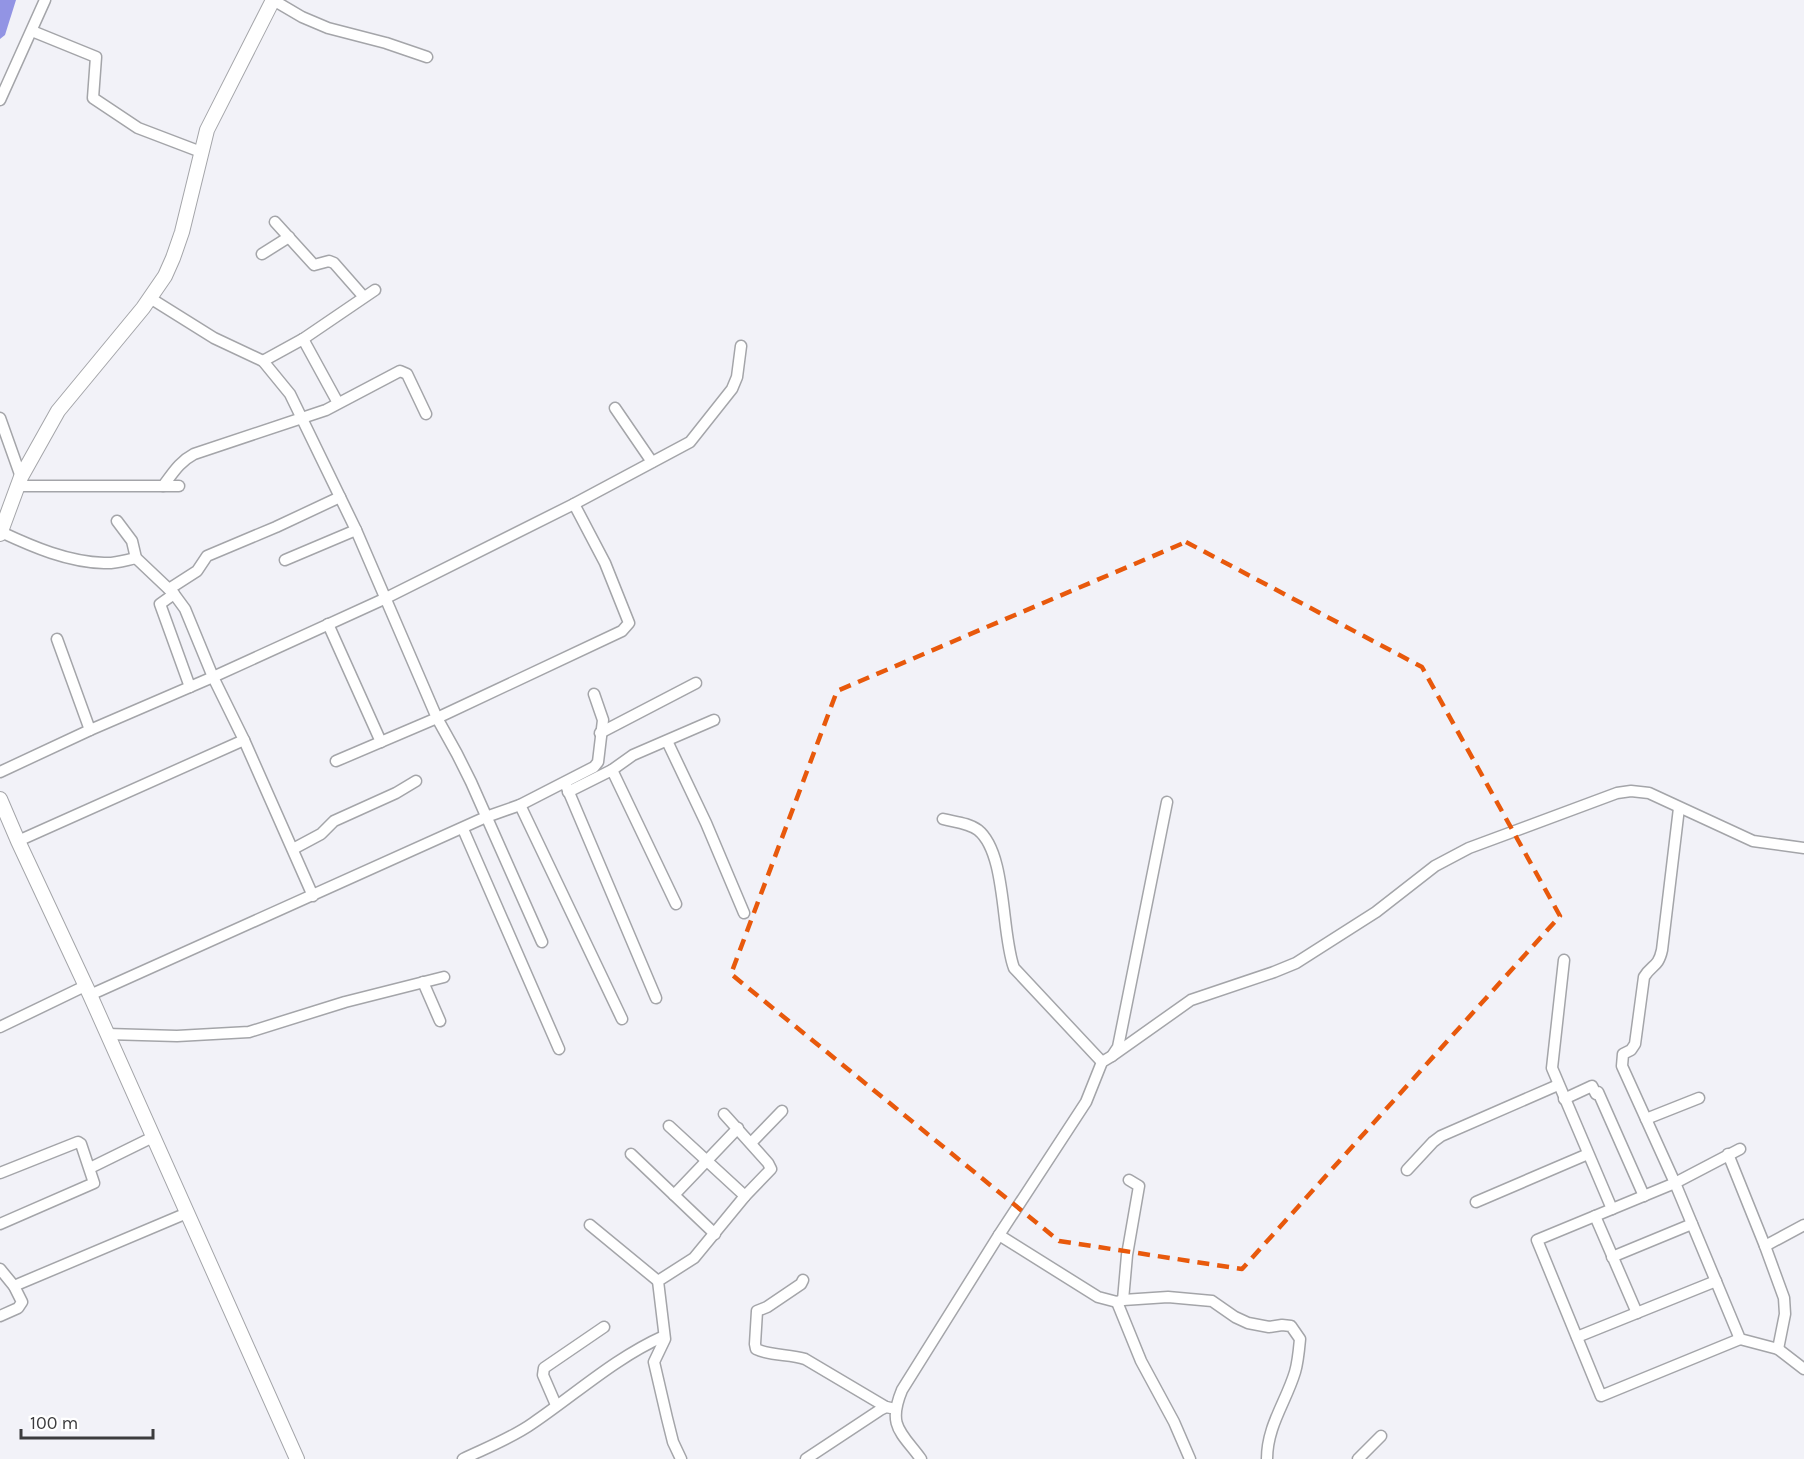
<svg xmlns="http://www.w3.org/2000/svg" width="1804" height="1459" font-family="Karla,sans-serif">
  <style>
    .water { fill: #9294e4 }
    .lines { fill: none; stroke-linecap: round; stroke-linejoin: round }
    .minor-casing { stroke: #a4a5a9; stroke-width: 13 }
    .major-casing { stroke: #a4a5a9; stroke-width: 16 }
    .minor { stroke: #fff; stroke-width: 10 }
    .major { stroke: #fff; stroke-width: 14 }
    .marked { fill: none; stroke: #e8590c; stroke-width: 4.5; stroke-dasharray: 12 8; stroke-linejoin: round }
  </style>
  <rect width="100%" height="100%" fill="#f2f2f8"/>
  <path class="water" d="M 0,0 L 16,0 L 5,35 L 0,39 Z"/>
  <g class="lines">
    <defs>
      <g id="minor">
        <path d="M 273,0 L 302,17 L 328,28 L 386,43 L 427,57"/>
        <path d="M 32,31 L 96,57 L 93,98 L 138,128 L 201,152"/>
        <path d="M 0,100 L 45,0"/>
        <path d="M 275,222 L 314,265 L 329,261 L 334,263 L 363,296"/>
        <path d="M 262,254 L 289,237"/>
        <path d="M 150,298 L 214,338 L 263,361 L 290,394 L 356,530 L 437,718 L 457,754 L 471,782 L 542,942"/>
        <path d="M 303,339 L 338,403"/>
        <path d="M 263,361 L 303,339 L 375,290"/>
        <path d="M 615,408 L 652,462"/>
        <path d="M 0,418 L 21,477"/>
        <path d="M 19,486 L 163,486 C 173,473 179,462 194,454 L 326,410 L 400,371 L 407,374 L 426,414"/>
        <path d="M 163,486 L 179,486"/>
        <path d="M 117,521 L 132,541 L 136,558 L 174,594 L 185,609 L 213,677 L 244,740 L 313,896"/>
        <path d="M 1,532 C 33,547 68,562 104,563 C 115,564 126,560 136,558"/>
        <path d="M 285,560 L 356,530"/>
        <path d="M 169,589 L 197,571 L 207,556 L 276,527 L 340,497"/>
        <path d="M 174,594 L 160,604 L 190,687"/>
        <path d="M 328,624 L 381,742"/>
        <path d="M 57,639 L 90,730"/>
        <path d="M 600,733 L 696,683"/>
        <path d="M 667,741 L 706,823 L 744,913"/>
        <path d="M 336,761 L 437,718 L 622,631 L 629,623 L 605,563 L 574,504"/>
        <path d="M 612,770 L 633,755 L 714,720"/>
        <path d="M 0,772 L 90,730 L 213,677 L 384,599 L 574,504 L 690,442 L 732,389 L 737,377 L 741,346"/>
        <path d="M 565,783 L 656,998"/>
        <path d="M 568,792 L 612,770 L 676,904"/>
        <path d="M 520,805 L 622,1019"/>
        <path d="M 1679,808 L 1662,950 C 1658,968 1652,964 1644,977 L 1635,1044 L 1631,1050 L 1623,1054 L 1622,1066 L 1675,1183 L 1740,1339 L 1778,1349 L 1804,1369"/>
        <path d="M 943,819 C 955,822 969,823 978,830 C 1007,853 1001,934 1014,968 L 1102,1062"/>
        <path d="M 463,829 L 559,1049"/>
        <path d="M 18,841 L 244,740"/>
        <path d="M 293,849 L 321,834 L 334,821 L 396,793 L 416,781"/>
        <path d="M 1564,960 L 1552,1068 L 1612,1209"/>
        <path d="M 423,982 L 440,1021"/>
        <path d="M 90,995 L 486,817 L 520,805 L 594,767 L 598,762 L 603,720 L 594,694"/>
        <path d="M 0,1027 L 85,986"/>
        <path d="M 107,1034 L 177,1036 L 249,1032 L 345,1002 L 444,977"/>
        <path d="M 1112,1056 L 1191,1000 L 1274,972 L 1296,963 L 1376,912 L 1435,866 L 1469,848 L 1617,793 L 1631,791 L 1649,793 L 1753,841 L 1804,848"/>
        <path d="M 1564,1099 L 1592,1086 L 1596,1094 L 1598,1092 L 1644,1196"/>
        <path d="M 1646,1119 L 1699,1098"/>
        <path d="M 669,1126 L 745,1196"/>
        <path d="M 751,1143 L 782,1111"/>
        <path d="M 631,1154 L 715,1234"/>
        <path d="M 1728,1154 L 1765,1246 L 1784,1298 L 1785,1314 L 1778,1349"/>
        <path d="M 90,1168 L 153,1137"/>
        <path d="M 1407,1170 L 1433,1142 L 1441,1136 L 1558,1085"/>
        <path d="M 0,1173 L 78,1142 L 81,1144 L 94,1183 L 0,1224"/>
        <path d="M 674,1195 L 738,1128"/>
        <path d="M 1476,1202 L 1588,1154"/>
        <path d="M 1595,1216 L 1637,1313"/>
        <path d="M 590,1225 L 658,1281"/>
        <path d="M 999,1235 L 1098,1297 L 1117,1302 L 1123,1300 L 1168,1297 L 1212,1301 L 1235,1317 L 1248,1323 L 1269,1327 L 1282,1325 L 1291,1326 L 1300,1339 C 1299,1350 1298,1362 1295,1372 C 1286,1402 1267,1426 1267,1459"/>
        <path d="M 1765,1246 L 1804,1225"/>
        <path d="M 1612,1257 L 1692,1224"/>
        <path d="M 0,1269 L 14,1286 L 22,1302 L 18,1308 L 0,1316"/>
        <path d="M 803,1280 L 801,1284 L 767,1307 L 757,1311 L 755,1344 L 756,1349 C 770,1356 790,1354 805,1359 L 886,1407"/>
        <path d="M 14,1286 L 187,1213"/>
        <path d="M 1123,1300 L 1127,1255 L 1139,1186 L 1129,1180"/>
        <path d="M 1117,1302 L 1141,1361 L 1174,1422 L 1190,1459"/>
        <path d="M 1577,1337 L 1716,1281"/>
        <path d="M 1740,1339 L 1601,1396 L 1537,1240 L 1675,1183 L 1740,1149"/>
        <path d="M 556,1405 L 543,1375 L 544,1368 L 604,1327"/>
        <path d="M 463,1459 C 486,1448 512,1438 533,1423 C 577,1393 615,1358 664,1336"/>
        <path d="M 681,1459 L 673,1442 L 667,1418 L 654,1362 L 665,1339 L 658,1281 L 694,1258 L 745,1196 L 771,1169 L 768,1163 L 724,1114"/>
        <path d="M 806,1459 L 880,1410 L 886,1407 L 891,1408"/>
        <path d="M 921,1459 C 901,1432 887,1426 902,1390 L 999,1235 L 1086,1102 L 1102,1062 L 1112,1056 L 1118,1047 L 1167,802"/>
        <path d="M 1358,1459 L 1381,1436"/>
      </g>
      <g id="major">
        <path d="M 0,534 L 21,477 L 58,411 L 143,308 L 165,276 L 173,258 L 182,232 L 207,130 L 273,0"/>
        <path d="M 0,799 L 18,841 L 90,995 L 297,1459"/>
      </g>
    </defs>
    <use href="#minor" class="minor-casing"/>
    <use href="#major" class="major-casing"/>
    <use href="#minor" class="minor"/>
    <use href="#major" class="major"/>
  </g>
  <path class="marked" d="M 1186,542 L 1422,667 L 1560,916 L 1242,1269 L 1059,1241 L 731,974 L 837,691 Z"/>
  <path d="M21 1429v9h132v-9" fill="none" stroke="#3c3c3e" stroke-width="3"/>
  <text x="30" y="1429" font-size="18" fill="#3c3c3e" stroke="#ffffff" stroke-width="4.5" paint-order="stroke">100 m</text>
</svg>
